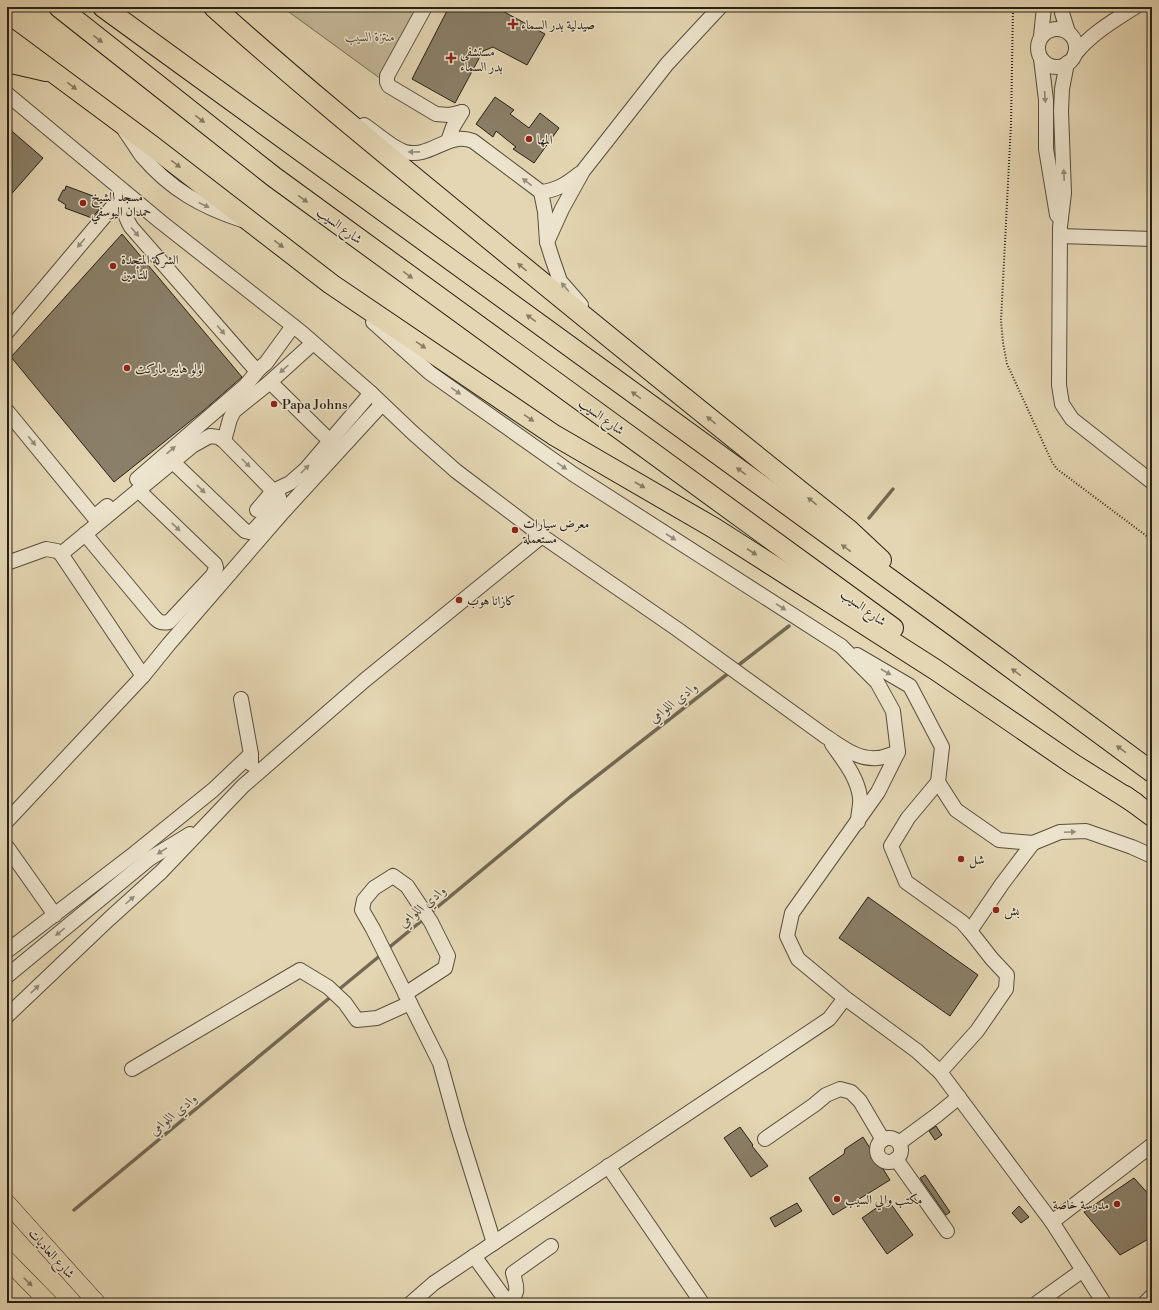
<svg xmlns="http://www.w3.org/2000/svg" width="1159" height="1310" font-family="'Libre Bodoni',Amiri,serif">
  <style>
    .green { fill: #c4b798; stroke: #766c58 }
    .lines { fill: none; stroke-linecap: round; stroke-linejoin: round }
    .stream { stroke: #726854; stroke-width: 3.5 }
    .building { fill: #8a7f68; stroke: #282017 }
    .minor-casing { stroke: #574e3e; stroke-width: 16 }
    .major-casing { stroke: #282017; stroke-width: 18 }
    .highway-casing { stroke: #282017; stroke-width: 22 }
    .path { stroke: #282017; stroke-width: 2; stroke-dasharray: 1 2; stroke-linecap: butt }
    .minor { stroke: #ede4cd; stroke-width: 14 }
    .major { stroke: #e4d6b2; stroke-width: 17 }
    .highway { stroke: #e4d6b2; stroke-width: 20 }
    .oneway { fill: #867b64 }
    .oneway2 { fill: #948c7b }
    .poi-dot { fill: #8f2418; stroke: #ede4cd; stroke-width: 1.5 }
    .labels { text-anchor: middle; stroke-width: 3; stroke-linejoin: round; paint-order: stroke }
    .poi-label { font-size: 13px; fill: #282017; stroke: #ede4cd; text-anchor: start }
    .park-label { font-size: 13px; font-style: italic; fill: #574d3e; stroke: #ede4cd }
    .street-label { font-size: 13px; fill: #282017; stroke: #ede4cd }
    .water-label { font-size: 14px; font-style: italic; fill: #534a3b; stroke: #ede4cd }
  </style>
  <rect width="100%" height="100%" fill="#e4d6b2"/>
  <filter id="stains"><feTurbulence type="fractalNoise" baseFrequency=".005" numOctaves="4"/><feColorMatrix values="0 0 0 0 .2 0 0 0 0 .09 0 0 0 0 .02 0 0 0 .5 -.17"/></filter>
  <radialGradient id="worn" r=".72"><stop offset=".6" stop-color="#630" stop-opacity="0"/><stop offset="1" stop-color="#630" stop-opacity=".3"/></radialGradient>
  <path class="green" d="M 282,7 L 418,7 L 381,79 Z"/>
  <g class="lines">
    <g class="stream">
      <path d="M 869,518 L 893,489"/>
      <path d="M 736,667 L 789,626"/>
      <path d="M 429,914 L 570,797 L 730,672"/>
      <path d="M 386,950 L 425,918"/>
      <path d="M 337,991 L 382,954"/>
      <path d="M 74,1210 L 333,995"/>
    </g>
  </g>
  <g class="building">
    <path d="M 449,7 L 495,7 L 545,34 L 527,65 L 493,47 L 483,51 L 455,103 L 412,79 Z"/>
    <path d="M 495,97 L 514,110 L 510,114 L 529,128 L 540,113 L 559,128 L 534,163 L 513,149 L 516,147 L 496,131 L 493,137 L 476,124 Z"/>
    <path d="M 7,127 L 43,158 L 7,199 Z"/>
    <path d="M 66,186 L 104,200 L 101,207 L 92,218 L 65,208 L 66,205 L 58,200 L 63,190 L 65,190 Z"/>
    <path d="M 122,234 L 242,377 L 203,411 L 114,482 L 11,357 Z"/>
    <path d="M 868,897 L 978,975 L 950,1016 L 839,938 Z"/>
    <path d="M 936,1126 L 942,1135 L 935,1140 L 929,1131 Z"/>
    <path d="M 740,1127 L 753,1145 L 752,1146 L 768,1166 L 751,1177 L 724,1138 Z"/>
    <path d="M 863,1137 L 890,1180 L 833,1215 L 809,1178 L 844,1154 L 845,1149 Z"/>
    <path d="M 925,1175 L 950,1212 L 946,1215 L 920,1178 Z"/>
    <path d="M 1134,1178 L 1152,1198 L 1152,1237 L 1120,1255 L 1084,1212 Z"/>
    <path d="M 888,1200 L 913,1235 L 887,1254 L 862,1218 Z"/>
    <path d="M 797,1203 L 802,1211 L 775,1227 L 770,1218 Z"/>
    <path d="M 1019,1206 L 1029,1217 L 1021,1223 L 1012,1213 Z"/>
  </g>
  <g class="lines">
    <defs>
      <g id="minor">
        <path d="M 425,7 L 387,76 L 387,82 L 389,86 L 436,114 L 449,115 L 462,112"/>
        <path d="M 1062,7 L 1062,13 L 1068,32"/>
        <circle cx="1057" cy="48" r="19"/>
        <path d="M 1041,36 L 1044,7"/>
        <path d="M 1075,54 C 1091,34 1113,21 1135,7"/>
        <path d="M 1041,59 L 1046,100 L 1046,149 L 1057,215"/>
        <path d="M 1067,63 L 1062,89 L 1061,111 L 1064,193 L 1060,227 L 1059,385 L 1062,404 L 1072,419 L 1152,482"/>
        <path d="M 7,94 L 161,222 L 301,332 L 371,393 L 413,433 L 456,471 L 542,536 L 677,629 L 825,736 C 841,746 857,760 877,758 C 884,758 891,754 898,752"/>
        <path d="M 364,125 C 375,132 392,148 405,152 C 430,159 448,131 473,141 L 541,192 L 545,212 L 547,242 L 552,258 L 560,281 L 581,305"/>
        <path d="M 125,131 C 131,139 136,148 142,156 C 170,189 202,207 242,220"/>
        <path d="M 448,141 L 453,127 L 462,112"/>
        <path d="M 541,192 C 558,190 566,184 579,174"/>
        <path d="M 133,199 C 123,211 123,213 131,227 L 254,368 L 260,368 L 266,363 L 293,326"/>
        <path d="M 1060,236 L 1152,239"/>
        <path d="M 547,242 L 562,209 L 583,171 L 667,64 L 720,7"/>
        <path d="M 373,322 L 430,373 L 573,474 L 841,646 L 877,682 L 893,711 L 898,752 L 878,792 L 792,913 L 787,936 L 798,959 L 845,998 L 917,1051 L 940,1072 L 1052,1222 L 1152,1145"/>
        <path d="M 7,332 L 125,192"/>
        <path d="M 270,382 L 330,441"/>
        <path d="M 7,411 L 94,517 L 107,506"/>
        <path d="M 224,441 L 230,419 L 234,411 L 270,382 L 313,343"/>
        <path d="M 137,479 L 246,385 L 260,368"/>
        <path d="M 257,510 L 273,491 L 290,483 L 306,469 L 371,393"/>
        <path d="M 85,534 L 155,618 C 160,623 163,623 169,622 L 213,575 L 216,568 L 215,564 L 138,490"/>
        <path d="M 61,554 L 192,446 L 210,436 L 218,437 L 224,441 L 279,497 L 280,502 L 253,531 L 249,532 L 245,531 L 173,462"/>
        <path d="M 7,563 L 46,549 L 57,551 L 61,554 L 143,676"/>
        <path d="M 857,655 L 910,686 L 942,747 L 938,782 L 908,818 L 891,846 L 906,882 L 962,922 L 970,931 L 1002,884 L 1033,843"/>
        <path d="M 241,699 L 251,754 L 251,764"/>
        <path d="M 832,744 C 843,760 857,776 860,797 C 861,804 858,814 858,822"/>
        <path d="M 938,782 L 956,810 L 999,840 L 1033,843 L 1060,832 L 1086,831 L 1132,847 L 1152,856"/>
        <path d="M 7,821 L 143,676 L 169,644 L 283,512 L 382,404"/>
        <path d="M 7,847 L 55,915"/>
        <path d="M 7,951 L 135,853 L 213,790 L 251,754"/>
        <path d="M 7,976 L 149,859 L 190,834"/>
        <path d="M 405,994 L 445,968 L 448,956 L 431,922 L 407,886 L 393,876 L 374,888 L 364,900 L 362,910 L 373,929 L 440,1063 L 458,1128 L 494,1243"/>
        <path d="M 7,1016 L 109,919 L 161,872 L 243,786 L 365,680 L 542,536"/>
        <path d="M 132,1069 L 300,970 L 328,987 L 345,1003 L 357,1020 L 377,1018 L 410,1003"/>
        <path d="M 940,1072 L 977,1031 L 1006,989 L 1007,975 L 992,959 L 970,931"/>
        <circle cx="889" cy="1150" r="12"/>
        <path d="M 765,1139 L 814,1105 L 826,1095 L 840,1089 L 851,1092 L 860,1101 L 883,1140"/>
        <path d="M 899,1143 L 937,1115 L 959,1097"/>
        <path d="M 896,1159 L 947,1231"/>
        <path d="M 608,1166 L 702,1303"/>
        <path d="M 1052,1222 L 1104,1303"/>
        <path d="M 474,1256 L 508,1303"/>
        <path d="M 507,1302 C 521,1293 516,1286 513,1273 L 551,1246"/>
        <path d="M 411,1303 L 434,1283 L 829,1019 L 845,998"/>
        <path d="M 1037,1303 L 1083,1270"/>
        <path d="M 1145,1303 L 1152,1296"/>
      </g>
      <g id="major">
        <path d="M 7,1203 L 97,1303"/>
        <path d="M 7,1260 L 49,1303"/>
      </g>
      <g id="highway">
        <path d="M 59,7 L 274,177 L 893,628"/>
        <path d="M 103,7 L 957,628 L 1152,772"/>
        <path d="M 214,7 C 294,79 377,147 460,215 C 589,321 718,426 849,530 L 881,560"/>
        <path d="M 7,38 L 151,145 L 331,284 L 554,435 L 714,528 L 936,670 L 1073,764 L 1135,803"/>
        <path d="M 7,62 L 46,71"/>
        <path d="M 1125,796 L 1152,816"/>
      </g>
    </defs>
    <use href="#minor" class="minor-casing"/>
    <use href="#major" class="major-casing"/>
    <use href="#highway" class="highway-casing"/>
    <path class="path" d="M 1013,7 L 1011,124 L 1001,321 L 1003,343 L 1007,364 L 1052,462 L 1057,469 L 1152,540"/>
    <use href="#minor" class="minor"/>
    <use href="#major" class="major"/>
    <use href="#highway" class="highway"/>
  </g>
  <defs><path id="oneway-solid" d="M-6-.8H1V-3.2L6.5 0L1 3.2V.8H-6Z"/></defs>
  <g class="oneway">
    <use href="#oneway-solid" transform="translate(98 39) rotate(38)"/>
    <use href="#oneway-solid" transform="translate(72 86) rotate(37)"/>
    <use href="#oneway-solid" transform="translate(200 119) rotate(38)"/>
    <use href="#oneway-solid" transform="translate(176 164) rotate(38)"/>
    <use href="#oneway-solid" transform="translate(303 199) rotate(36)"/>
    <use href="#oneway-solid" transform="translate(279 244) rotate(38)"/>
    <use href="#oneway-solid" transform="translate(522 267) rotate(-140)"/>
    <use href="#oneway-solid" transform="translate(408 275) rotate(36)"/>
    <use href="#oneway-solid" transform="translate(531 318) rotate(-144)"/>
    <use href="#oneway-solid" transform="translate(421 345) rotate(34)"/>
    <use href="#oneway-solid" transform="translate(636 395) rotate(-144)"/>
    <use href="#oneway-solid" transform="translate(529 418) rotate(34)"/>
    <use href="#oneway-solid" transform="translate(711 420) rotate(-141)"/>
    <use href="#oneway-solid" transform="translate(741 471) rotate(-144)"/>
    <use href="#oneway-solid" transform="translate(640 485) rotate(30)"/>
    <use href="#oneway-solid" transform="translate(812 501) rotate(-141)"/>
    <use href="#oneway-solid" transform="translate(846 548) rotate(-144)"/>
    <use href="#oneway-solid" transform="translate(752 552) rotate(33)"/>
    <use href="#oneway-solid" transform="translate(1016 672) rotate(-144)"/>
    <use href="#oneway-solid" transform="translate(1121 749) rotate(-144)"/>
    <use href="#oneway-solid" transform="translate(28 1282) rotate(45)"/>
  </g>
  <g class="oneway2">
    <use href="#oneway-solid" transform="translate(1045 97) rotate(86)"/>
    <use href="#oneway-solid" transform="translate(414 152) rotate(179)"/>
    <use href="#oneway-solid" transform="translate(1064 175) rotate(-92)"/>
    <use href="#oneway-solid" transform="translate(527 182) rotate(-143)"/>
    <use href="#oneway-solid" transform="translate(204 205) rotate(25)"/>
    <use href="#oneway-solid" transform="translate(135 232) rotate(49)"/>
    <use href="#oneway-solid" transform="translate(81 243) rotate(130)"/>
    <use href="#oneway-solid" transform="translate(565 287) rotate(-131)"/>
    <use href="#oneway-solid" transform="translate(221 330) rotate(49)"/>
    <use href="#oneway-solid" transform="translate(284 369) rotate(138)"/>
    <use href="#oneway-solid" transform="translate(456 391) rotate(35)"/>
    <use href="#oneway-solid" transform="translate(32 441) rotate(51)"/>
    <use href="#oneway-solid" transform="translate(171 450) rotate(-41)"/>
    <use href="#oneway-solid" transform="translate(246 463) rotate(45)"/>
    <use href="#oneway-solid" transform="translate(562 466) rotate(35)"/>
    <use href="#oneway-solid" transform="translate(305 469) rotate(-45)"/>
    <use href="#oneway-solid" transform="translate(201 489) rotate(44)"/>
    <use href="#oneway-solid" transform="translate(176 527) rotate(44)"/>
    <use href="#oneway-solid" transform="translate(671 537) rotate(33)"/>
    <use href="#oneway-solid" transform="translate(781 607) rotate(33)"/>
    <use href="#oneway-solid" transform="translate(886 672) rotate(30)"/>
    <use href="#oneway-solid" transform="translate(1070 832) rotate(-3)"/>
    <use href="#oneway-solid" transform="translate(162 851) rotate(148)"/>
    <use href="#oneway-solid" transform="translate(130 900) rotate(-42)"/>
    <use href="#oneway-solid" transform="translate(60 932) rotate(141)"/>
    <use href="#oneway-solid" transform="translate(35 989) rotate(-44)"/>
  </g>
  <g class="poi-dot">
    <path d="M511 18h4v4h4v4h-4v4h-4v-4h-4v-4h4z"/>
    <path d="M449 52h4v4h4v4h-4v4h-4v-4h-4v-4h4z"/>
    <circle cx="529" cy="139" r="4"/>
    <circle cx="83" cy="203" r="4"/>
    <circle cx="113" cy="266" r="4"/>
    <circle cx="127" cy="368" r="4"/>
    <circle cx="274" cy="404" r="4"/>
    <circle cx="515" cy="530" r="4"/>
    <circle cx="459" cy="600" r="4"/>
    <circle cx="961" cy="859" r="4"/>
    <circle cx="996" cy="910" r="4"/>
    <circle cx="837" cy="1199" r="4"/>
    <circle cx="1117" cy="1204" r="4"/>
  </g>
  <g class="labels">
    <g class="poi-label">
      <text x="521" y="29">صيدلية بدر السماء</text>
      <text x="460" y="56">مستشفى<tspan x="460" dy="15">بدر السماء</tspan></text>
      <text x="537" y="144">المها</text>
      <text x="91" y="201">مسجد الشيخ<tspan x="91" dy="15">حمدان اليوسفي</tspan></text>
      <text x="121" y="264">الشركة المتحدة<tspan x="121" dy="15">للتأمين</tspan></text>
      <text x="135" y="373">لولو هايبر ماركت</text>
      <text x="282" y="409">Papa Johns</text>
      <text x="523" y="528">معرض سيارات<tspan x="523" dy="15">مستعملة</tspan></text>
      <text x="467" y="605">كازانا هوب</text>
      <text x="969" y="864">شل</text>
      <text x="1004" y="915">بش</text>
      <text x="845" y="1204">مكتب والي السيب</text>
      <text x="1109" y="1209" text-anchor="end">مدرسة خاصة</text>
    </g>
    <g class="park-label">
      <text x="370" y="41">منتزة السيب</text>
    </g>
    <g class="street-label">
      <text transform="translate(340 225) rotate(36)" y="5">شارع السيب</text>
      <text transform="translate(602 416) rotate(36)" y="5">شارع السيب</text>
      <text transform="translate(864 607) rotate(36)" y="5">شارع السيب</text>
      <text transform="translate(52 1253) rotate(48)" y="5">شارع العاديات</text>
    </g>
    <g class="water-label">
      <text transform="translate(673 702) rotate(-38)" y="5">وادي اللوامي</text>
      <text transform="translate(422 906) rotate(-40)" y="5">وادي اللوامي</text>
      <text transform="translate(173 1114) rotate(-40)" y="5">وادي اللوامي</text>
    </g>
  </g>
  <rect width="1159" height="1310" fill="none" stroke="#e4d6b2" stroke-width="24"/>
  <rect x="8" y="8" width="1143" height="1294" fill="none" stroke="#282017" stroke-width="2"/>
  <rect x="12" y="12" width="1135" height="1286" fill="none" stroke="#282017"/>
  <rect width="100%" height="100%" filter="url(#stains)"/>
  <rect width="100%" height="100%" fill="url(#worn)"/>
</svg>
